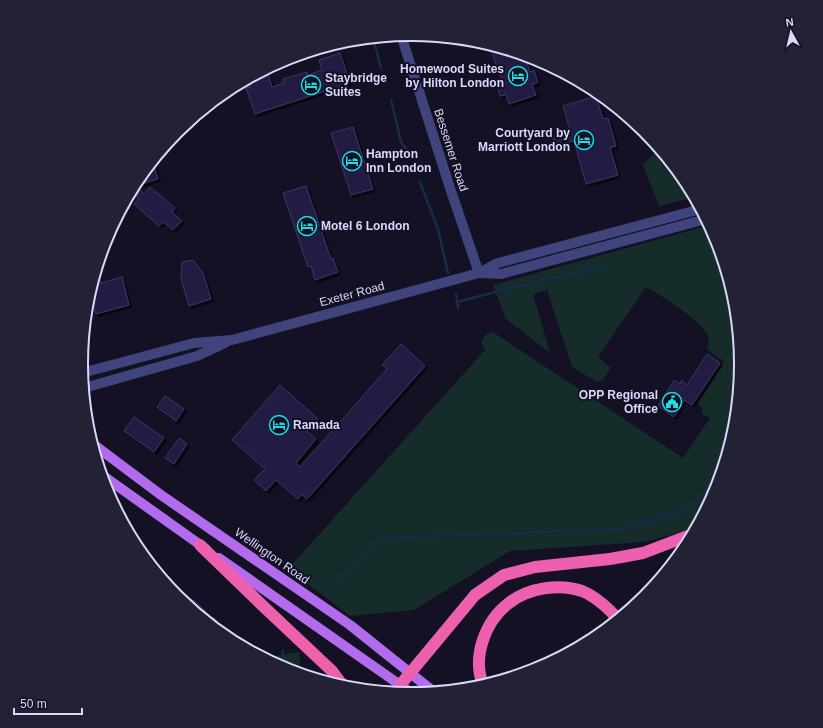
<svg xmlns="http://www.w3.org/2000/svg" width="823" height="728" font-family="Helvetica,sans-serif">
  <style>
    .green { fill: #152c2a }
    .lines { fill: none; stroke-linecap: round; stroke-linejoin: round }
    .stream { stroke: #162c48; stroke-width: 2.5 }
    .building { fill: #241f42; stroke: #3b346b; filter: url(#shadow) }
    .minor { stroke: #41437c; stroke-width: 10 }
    .major { stroke: #b36bee; stroke-width: 10 }
    .highway { stroke: #ed60ae; stroke-width: 12 }
    .labels { text-anchor: middle; stroke-width: 4; stroke-linejoin: round; paint-order: stroke }
    .poi-label { font-size: 12px; font-weight: bold; fill: #d9d7fa; stroke: #131123; text-anchor: start }
    .street-label { font-size: 12px; fill: #d9d7fa; stroke: #131123 }
    .rim { fill: none; stroke: #d9d7fa; stroke-width: 2 }
  </style>
  <defs>
    <filter id="shadow"><feDropShadow dx="2.5" dy="2.5" stdDeviation="0" flood-color="#0009"/></filter>
  </defs>
  <rect width="100%" height="100%" fill="#131123"/>
  <g class="green">
    <path d="M 659,148 L 686,181 L 695,197 L 659,206 L 643,165 Z"/>
    <path d="M 710,225 L 716,238 L 735,300 L 741,364 L 735,429 L 716,490 L 699,523 L 682,532 L 644,542 L 510,551 L 414,610 L 350,616 L 288,569 L 485,350 L 481,342 L 486,334 L 493,332 L 683,458 L 710,418 L 702,414 L 702,408 L 697,404 L 724,362 L 707,349 C 708,345 709,341 708,336 C 704,322 660,295 646,287 L 598,357 L 611,368 L 603,379 L 597,382 L 572,367 L 547,290 L 533,294 L 550,353 L 506,319 L 493,285 Z"/>
    <path d="M 299,652 L 301,674 L 285,669 L 266,659 L 283,654 Z"/>
  </g>
  <g class="lines">
    <g class="stream">
      <path d="M 373,38 L 381,68"/>
      <path d="M 391,100 L 401,142 L 411,156"/>
      <path d="M 420,182 L 438,229 L 448,273"/>
      <path d="M 456,294 L 458,308"/>
      <path d="M 457,302 L 549,278 L 606,267"/>
      <path d="M 334,584 L 381,538 L 621,529 L 673,514 L 691,507 L 720,477"/>
      <path d="M 282,667 L 283,650"/>
    </g>
  </g>
  <g class="building">
    <path d="M 489,45 L 526,56 L 525,56 L 530,72 L 534,70 L 538,82 L 532,85 L 536,95 L 509,104 L 506,95 L 500,96 L 496,83 L 502,80 Z"/>
    <path d="M 340,53 L 350,83 L 255,114 L 246,88 L 250,87 L 247,80 L 268,73 L 272,87 L 284,83 L 283,79 L 307,72 L 308,75 L 322,70 L 319,60 Z"/>
    <path d="M 553,67 L 560,71 L 555,73 Z"/>
    <path d="M 596,96 L 603,119 L 608,118 L 616,146 L 610,148 L 618,175 L 586,184 L 574,141 L 555,147 L 553,138 L 571,133 L 563,106 Z"/>
    <path d="M 353,127 L 373,189 L 351,195 L 331,133 Z"/>
    <path d="M 153,161 L 158,179 L 138,185 L 139,189 L 144,194 L 150,187 L 175,208 L 172,212 L 182,221 L 173,230 L 163,222 L 159,226 L 134,204 L 139,198 L 134,194 L 133,189 L 137,180 Z"/>
    <path d="M 306,186 L 331,259 L 333,258 L 338,272 L 315,280 L 311,266 L 308,267 L 283,193 Z"/>
    <path d="M 193,260 L 203,273 L 211,299 L 189,306 L 181,279 L 182,262 Z"/>
    <path d="M 98,273 L 101,283 L 122,277 L 129,305 L 96,314 L 90,292 L 96,274 Z"/>
    <path d="M 401,344 L 425,366 L 307,499 L 302,495 L 298,499 L 276,480 L 266,491 L 254,480 L 265,469 L 232,440 L 280,385 L 318,419 L 307,431 L 316,439 L 296,463 L 300,467 L 387,369 L 382,365 Z"/>
    <path d="M 707,354 L 720,363 L 692,405 L 684,400 L 674,417 L 658,406 L 674,380 L 680,384 L 682,380 L 687,385 Z"/>
    <path d="M 165,396 L 184,409 L 176,421 L 157,407 Z"/>
    <path d="M 134,417 L 164,438 L 154,452 L 124,431 Z"/>
    <path d="M 179,438 L 187,444 L 174,464 L 165,458 Z"/>
    <path d="M 181,599 L 190,599 L 195,601 L 212,618 L 213,617 L 218,622 L 213,626 Z"/>
  </g>
  <g class="lines">
    <g class="minor">
      <path d="M 401,35 L 451,191 L 479,273"/>
      <path d="M 479,273 L 501,274 L 706,219"/>
      <path d="M 82,373 L 194,343 L 232,340 L 479,273 L 498,263 L 701,209"/>
      <path d="M 84,388 L 197,356 L 225,343"/>
    </g>
    <g class="major">
      <path d="M 93,444 L 161,495 L 350,625 L 434,692"/>
      <path d="M 102,475 L 206,549"/>
      <path d="M 219,558 L 413,694"/>
    </g>
    <g class="highway">
      <path d="M 200,545 L 263,606 L 332,671 L 344,687"/>
      <path d="M 401,684 L 475,595 L 504,575 L 535,567 L 610,559 L 643,553 L 693,534"/>
      <path d="M 483,685 C 472,657 485,621 509,603 C 528,588 559,583 582,591 C 597,597 608,608 618,619"/>
    </g>
  </g>
  <defs>
    <symbol id="hotel-ring" viewBox="-11 -11 22 22"><circle r="9.5" fill="#131123" stroke="#1adee4" stroke-width="1.5"/><path d="M-6-4.5h1.5V1H6V5H4.5V3h-9V5H-6ZM-4 0a1.8 1.8 0 1 1 3.6 0ZM.5 0V-2.5h3Q6-2.5 6 0Z" fill="#1adee4"/></symbol>
    <symbol id="civic-ring" viewBox="-11 -11 22 22"><circle r="9.5" fill="#131123" stroke="#1adee4" stroke-width="1.5"/><path d="M-.6-6.5H3V-4.5H.6V-3L4-1V1h2V6H-6V1h2V-1L-.6-3ZM-1.2 2.5V6h2.4V2.5Z" fill="#1adee4"/></symbol>
  </defs>
  <g fill-rule="evenodd">
    <use href="#hotel-ring" x="507" y="65" width="22" height="22"/>
    <use href="#hotel-ring" x="300" y="74" width="22" height="22"/>
    <use href="#hotel-ring" x="573" y="129" width="22" height="22"/>
    <use href="#hotel-ring" x="341" y="150" width="22" height="22"/>
    <use href="#hotel-ring" x="296" y="215" width="22" height="22"/>
    <use href="#civic-ring" x="661" y="391" width="22" height="22"/>
    <use href="#hotel-ring" x="268" y="414" width="22" height="22"/>
  </g>
  <g class="labels">
    <g class="poi-label">
      <text x="504" y="73" text-anchor="end">Homewood Suites<tspan x="504" dy="14">by Hilton London</tspan></text>
      <text x="325" y="82">Staybridge<tspan x="325" dy="14">Suites</tspan></text>
      <text x="570" y="137" text-anchor="end">Courtyard by<tspan x="570" dy="14">Marriott London</tspan></text>
      <text x="366" y="158">Hampton<tspan x="366" dy="14">Inn London</tspan></text>
      <text x="321" y="230">Motel 6 London</text>
      <text x="658" y="399" text-anchor="end">OPP Regional<tspan x="658" dy="14">Office</tspan></text>
      <text x="293" y="429">Ramada</text>
    </g>
    <g class="street-label">
      <text transform="translate(451 150) rotate(72)" y="4">Bessemer Road</text>
      <text transform="translate(352 294) rotate(-15)" y="4">Exeter Road</text>
      <text transform="translate(272 556) rotate(35)" y="4">Wellington Road</text>
    </g>
  </g>
  <path d="M0 0H823V728H0ZM88 364a323 323 0 1 1 646 0a323 323 0 1 1-646 0Z" fill="#232134" fill-rule="evenodd"/>
  <path class="rim" d="M88 364a323 323 0 1 1 646 0a323 323 0 1 1-646 0Z"/>
  <g transform="translate(791 32) rotate(352)" stroke="#131123" stroke-width="3" paint-order="stroke">
  <path d="M0-3L7 15L0 10L-7 15Z" fill="#d9d7fa"/>
  <text y="-6" font-size="11" font-weight="bold" text-anchor="middle" fill="#d9d7fa">N</text>
  </g>
  <path d="M14 708v6h68v-6" fill="none" stroke="#d9d7fa" stroke-width="2"/>
  <text x="20" y="708" font-size="12" fill="#d9d7fa" stroke="#131123" stroke-width="3" paint-order="stroke">50 m</text>
</svg>
